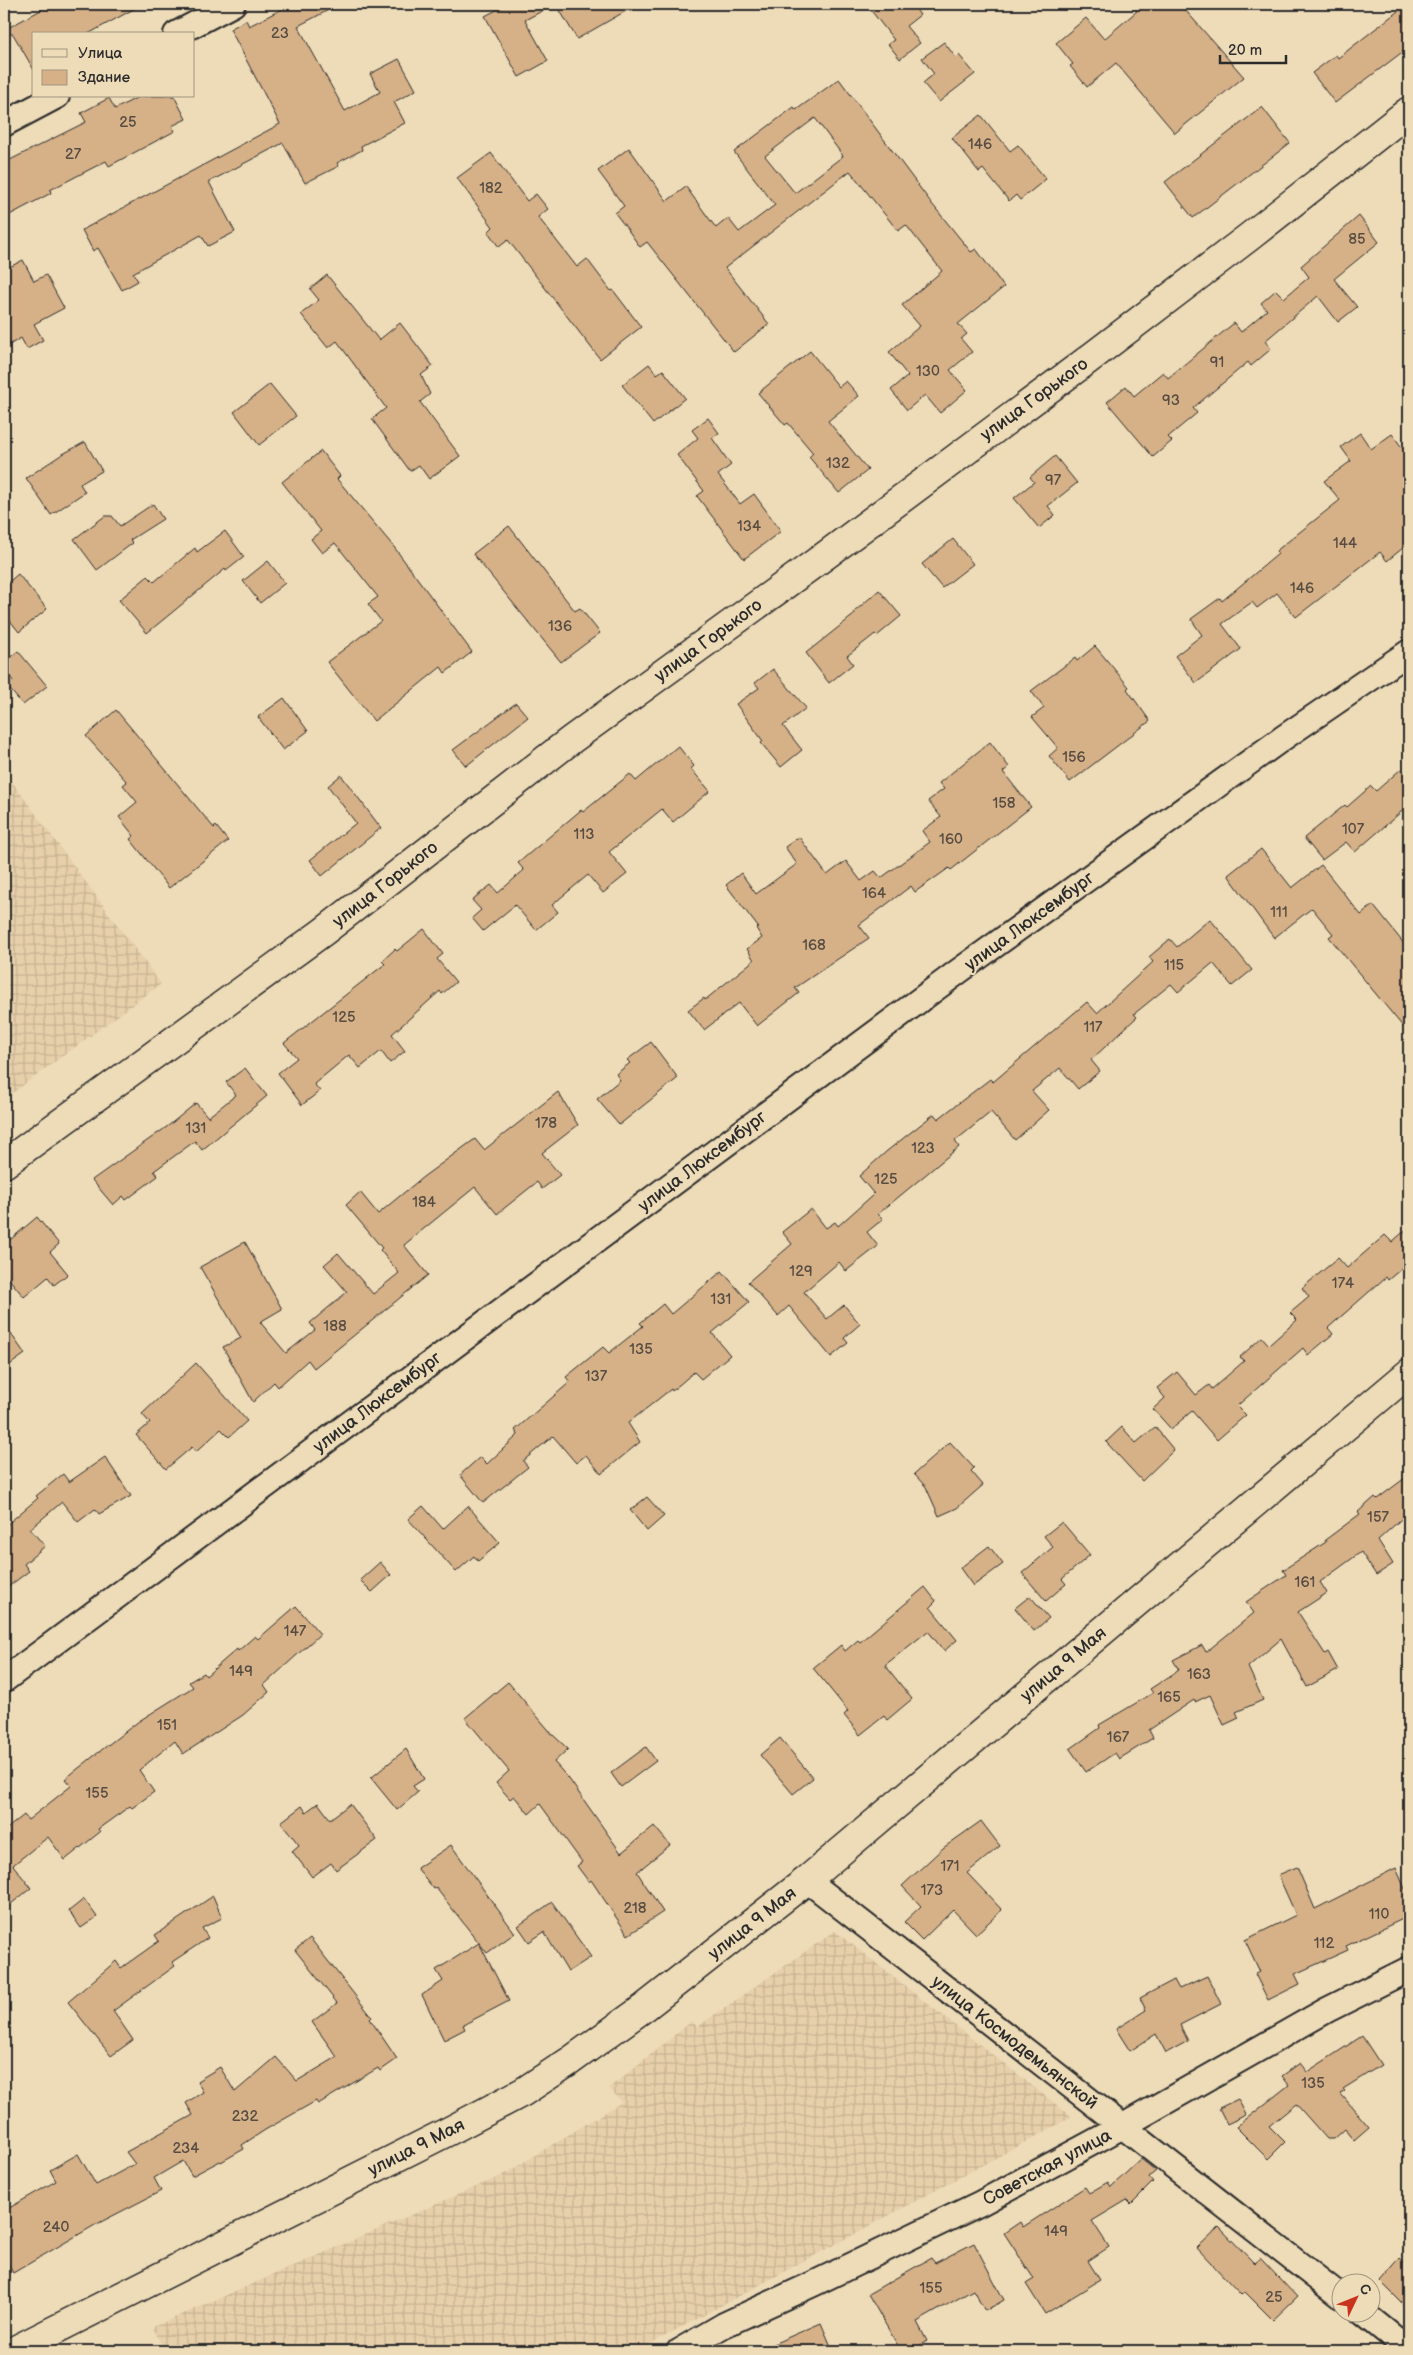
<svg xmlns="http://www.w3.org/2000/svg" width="1413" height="2355" font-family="'Balsamiq Sans',sans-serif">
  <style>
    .industrial { fill: url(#industrial-grid) }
    .building { fill: #d6b087; stroke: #2b2b2b; fill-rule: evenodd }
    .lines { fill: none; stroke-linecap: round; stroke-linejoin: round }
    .street-casing { stroke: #2b2b2b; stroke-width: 28 }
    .secondary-casing { stroke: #2b2b2b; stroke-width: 31 }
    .street { stroke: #eedcb9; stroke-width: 24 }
    .secondary { stroke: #eedcb9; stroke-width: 28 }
    .labels { text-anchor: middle; stroke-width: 4; stroke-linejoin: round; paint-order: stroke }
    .number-label { font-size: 15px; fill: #564c42 }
    .street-label { font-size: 18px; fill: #2b2b2b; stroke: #eedcb9 }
  </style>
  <defs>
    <pattern id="industrial-grid" width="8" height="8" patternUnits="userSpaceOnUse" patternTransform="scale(1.25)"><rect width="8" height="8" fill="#e7cfaa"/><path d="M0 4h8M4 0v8" fill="none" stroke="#c6b292"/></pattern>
  </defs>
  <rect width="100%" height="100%" fill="#eedcb9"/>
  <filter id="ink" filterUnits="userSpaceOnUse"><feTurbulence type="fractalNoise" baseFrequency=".02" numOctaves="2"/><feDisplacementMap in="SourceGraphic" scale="10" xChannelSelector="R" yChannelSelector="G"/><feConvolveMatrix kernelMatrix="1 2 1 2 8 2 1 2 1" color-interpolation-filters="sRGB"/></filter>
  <g filter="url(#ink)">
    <g class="industrial">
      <path d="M 4,771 L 161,984 L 10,1095 L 4,1086 Z"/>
      <path d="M 835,1931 L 1072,2117 L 637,2351 L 164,2351 L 153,2327 L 501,2176 L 622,2102 L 609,2088 L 692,2021 L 697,2027 Z"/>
    </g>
    <g class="building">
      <path d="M 52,4 L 143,4 L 88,34 L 34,34 L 34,70 L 13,34 L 4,34 L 4,30 Z"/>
      <path d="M 292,4 L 340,4 L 298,26 L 345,111 L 380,92 L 370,74 L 399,59 L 416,90 L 394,102 L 405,123 L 361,146 L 362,150 L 337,163 L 339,166 L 305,183 L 283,143 L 209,182 L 235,232 L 208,246 L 201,235 L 133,273 L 138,281 L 122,290 L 98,248 L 93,251 L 82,230 L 280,124 L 230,29 L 246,20 L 249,26 Z"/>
      <path d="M 508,4 L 555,4 L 525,20 L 548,61 L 519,77 L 485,16 Z"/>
      <path d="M 556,4 L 638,4 L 577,39 Z"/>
      <path d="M 866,4 L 912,4 L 920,15 L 906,26 L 920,43 L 900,59 L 888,44 L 894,40 Z"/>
      <path d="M 1131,4 L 1180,4 L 1244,77 L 1175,133 L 1116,63 L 1087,87 L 1070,66 L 1073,64 L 1056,43 L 1086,18 L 1104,39 L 1137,11 Z"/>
      <path d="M 1407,4 L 1409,4 L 1409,47 L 1335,103 L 1312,73 L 1336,55 L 1338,58 Z"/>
      <path d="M 944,42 L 956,58 L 959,55 L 975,74 L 939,102 L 923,83 L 934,74 L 922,58 Z"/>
      <path d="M 839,79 L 932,204 L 971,252 L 976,249 L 1004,287 L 958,324 L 967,334 L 961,339 L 972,352 L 950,370 L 967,390 L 940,413 L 925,395 L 907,410 L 891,390 L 908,376 L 889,352 L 920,326 L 902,305 L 942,271 L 906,225 L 898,231 L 850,171 L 725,268 L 769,324 L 734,352 L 647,242 L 640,247 L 628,230 L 615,213 L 624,206 L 598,171 L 629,148 L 667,201 L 686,187 L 716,228 L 728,218 L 739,232 L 775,205 L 734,152 L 794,107 L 796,110 ZM 815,118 L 843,156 L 795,193 L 765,156 Z"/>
      <path d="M 140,96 L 174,96 L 186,119 L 172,126 L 175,131 L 109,166 L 106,161 L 50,190 L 51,193 L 4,218 L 4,163 L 86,122 L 81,113 L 109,98 L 115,109 Z"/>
      <path d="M 1262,107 L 1290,143 L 1193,218 L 1165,182 Z"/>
      <path d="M 981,115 L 1010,151 L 1018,145 L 1046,179 L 1020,200 L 1016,195 L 1009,201 L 983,169 L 979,172 L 952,138 Z"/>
      <path d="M 491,153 L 527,201 L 536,194 L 548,209 L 538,217 L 577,267 L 587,259 L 611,291 L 613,290 L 641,327 L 600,359 L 508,240 L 499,247 L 488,232 L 493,227 L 457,178 Z"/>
      <path d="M 1359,216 L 1379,242 L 1334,279 L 1357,307 L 1338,322 L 1318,296 L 1265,341 L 1271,349 L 1251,366 L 1248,362 L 1193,408 L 1197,413 L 1168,437 L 1172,441 L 1153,457 L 1107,402 L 1126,386 L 1134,396 L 1163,372 L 1168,378 L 1234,323 L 1241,332 L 1267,310 L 1261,303 L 1276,290 L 1284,298 L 1309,277 L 1301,266 Z"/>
      <path d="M 23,260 L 34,281 L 46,275 L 64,308 L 34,324 L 43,340 L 27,349 L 21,338 L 4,348 L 4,270 Z"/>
      <path d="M 327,275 L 379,340 L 400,323 L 433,366 L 421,375 L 430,394 L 420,402 L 460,456 L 429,479 L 419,465 L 410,471 L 372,419 L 386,408 L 337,341 L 328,348 L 301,314 L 319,300 L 310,289 Z"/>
      <path d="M 810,351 L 839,387 L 846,381 L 859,396 L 828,421 L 868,470 L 839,493 L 809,457 L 813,453 L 788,423 L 785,425 L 758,393 Z"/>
      <path d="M 649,364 L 657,374 L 663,370 L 685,398 L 653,424 L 622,385 Z"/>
      <path d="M 270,384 L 296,416 L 259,445 L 234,412 Z"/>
      <path d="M 708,418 L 719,433 L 712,438 L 731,465 L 718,475 L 740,504 L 754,494 L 781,531 L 744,559 L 697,496 L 704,491 L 677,455 L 698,438 L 692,430 Z"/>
      <path d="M 1360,433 L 1371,449 L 1392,434 L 1409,457 L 1409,543 L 1387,561 L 1380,552 L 1296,617 L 1277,593 L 1257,608 L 1252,602 L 1222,624 L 1241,649 L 1196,683 L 1175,656 L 1202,635 L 1191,619 L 1220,598 L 1222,601 L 1278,554 L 1276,551 L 1340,500 L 1324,481 L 1351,461 L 1341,447 Z"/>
      <path d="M 85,442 L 102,471 L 80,484 L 85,492 L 51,515 L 26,478 L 61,455 Z"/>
      <path d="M 321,451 L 340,476 L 337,479 L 394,547 L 472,652 L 445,673 L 441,667 L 374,721 L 327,662 L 381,621 L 368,604 L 378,597 L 335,543 L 322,553 L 311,539 L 321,531 L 282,482 Z"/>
      <path d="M 1055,456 L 1077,483 L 1048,506 L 1055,515 L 1039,528 L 1014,498 L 1034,482 L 1030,477 Z"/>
      <path d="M 153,504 L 163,519 L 130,540 L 133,543 L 97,570 L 74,539 L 105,516 L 112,516 L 120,526 Z"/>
      <path d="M 509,526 L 575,611 L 580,608 L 600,633 L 561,662 L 473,554 Z"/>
      <path d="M 225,531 L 244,557 L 226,571 L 225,569 L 147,633 L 119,600 L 148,576 L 154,582 L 195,548 L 197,552 Z"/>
      <path d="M 953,539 L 973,564 L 942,588 L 922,564 Z"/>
      <path d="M 268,561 L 285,583 L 260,603 L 243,581 Z"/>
      <path d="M 18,574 L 47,609 L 19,632 L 4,613 L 4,586 Z"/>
      <path d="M 879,590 L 901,616 L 877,636 L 875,634 L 847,656 L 853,664 L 829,683 L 806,653 L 855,614 L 854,612 Z"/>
      <path d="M 1095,646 L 1129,687 L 1127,689 L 1150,721 L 1070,782 L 1049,756 L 1058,748 L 1032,717 L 1044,708 L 1031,691 L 1075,658 L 1077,661 Z"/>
      <path d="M 18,651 L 47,686 L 23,705 L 7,686 L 13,681 L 4,669 L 4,662 Z"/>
      <path d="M 773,669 L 806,708 L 783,726 L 802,750 L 781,767 L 761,743 L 763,741 L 736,704 L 759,688 L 755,683 Z"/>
      <path d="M 284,698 L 308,731 L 283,750 L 258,717 Z"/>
      <path d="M 516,703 L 528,717 L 466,766 L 453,750 Z"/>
      <path d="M 116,710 L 214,828 L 216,826 L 228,841 L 169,888 L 130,839 L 134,836 L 119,817 L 137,802 L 123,785 L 127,782 L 86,736 Z"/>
      <path d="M 990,742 L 1009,767 L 1003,772 L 1031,807 L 951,870 L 949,868 L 915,892 L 911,886 L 859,925 L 869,938 L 795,988 L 799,993 L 757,1026 L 739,1003 L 704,1030 L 688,1010 L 704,998 L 705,1000 L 754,960 L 747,949 L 762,938 L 756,928 L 758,927 L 726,885 L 741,873 L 756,894 L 797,864 L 785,847 L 799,837 L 827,875 L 846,861 L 861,881 L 875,871 L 881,878 L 930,842 L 922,831 L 941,817 L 928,801 L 944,789 L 939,783 Z"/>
      <path d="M 678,746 L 694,766 L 691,769 L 710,791 L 673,822 L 662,809 L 609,852 L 627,874 L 603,893 L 588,875 L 552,905 L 558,912 L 536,930 L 515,905 L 483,931 L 472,918 L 481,910 L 472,900 L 491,885 L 498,893 L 524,870 L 518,863 L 581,810 L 583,812 L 630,774 L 636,781 Z"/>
      <path d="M 1401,769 L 1409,779 L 1409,805 L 1355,852 L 1346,842 L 1322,860 L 1304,838 L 1345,805 L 1347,807 L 1371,786 L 1376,791 Z"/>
      <path d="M 341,775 L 381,828 L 322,876 L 310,860 L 356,823 L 328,786 Z"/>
      <path d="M 1261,849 L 1292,888 L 1321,865 L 1361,915 L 1373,905 L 1409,950 L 1409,1034 L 1329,937 L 1333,934 L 1312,908 L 1274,938 L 1228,875 Z"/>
      <path d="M 1210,919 L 1252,970 L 1232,986 L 1213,963 L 1178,992 L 1171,984 L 1134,1014 L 1137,1017 L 1091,1060 L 1100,1071 L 1078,1089 L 1060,1068 L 1032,1091 L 1049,1110 L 1015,1140 L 991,1112 L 955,1141 L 959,1147 L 878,1214 L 883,1219 L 867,1232 L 878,1246 L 846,1271 L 839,1262 L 804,1292 L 827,1319 L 844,1305 L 860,1324 L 844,1338 L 848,1343 L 831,1357 L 789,1306 L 778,1316 L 748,1282 L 792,1244 L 782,1232 L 811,1209 L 826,1228 L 835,1222 L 838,1226 L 874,1194 L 859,1176 L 887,1151 L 934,1114 L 938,1119 L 990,1079 L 993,1082 L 1087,1002 L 1097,1013 L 1153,962 L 1149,957 L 1170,939 L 1177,947 Z"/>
      <path d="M 424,929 L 443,954 L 437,959 L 456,982 L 442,994 L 440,991 L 392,1034 L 405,1051 L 390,1063 L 381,1051 L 360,1068 L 349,1055 L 314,1084 L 320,1091 L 302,1105 L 278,1073 L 297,1058 L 284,1043 L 385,964 L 382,961 L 395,949 L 397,951 Z"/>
      <path d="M 651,1042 L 678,1078 L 619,1125 L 597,1099 L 620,1080 L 616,1074 L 630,1063 L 627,1060 Z"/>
      <path d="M 245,1068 L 267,1096 L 202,1150 L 195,1141 L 154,1171 L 158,1176 L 126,1200 L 123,1196 L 113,1205 L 92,1180 L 168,1126 L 196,1103 L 208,1117 L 236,1095 L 226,1082 Z"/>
      <path d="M 558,1092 L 578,1125 L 542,1153 L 560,1175 L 542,1189 L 537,1182 L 497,1214 L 475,1187 L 404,1245 L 428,1275 L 314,1368 L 308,1360 L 278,1387 L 274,1382 L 253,1402 L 223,1347 L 241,1338 L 200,1267 L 245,1242 L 282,1309 L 260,1322 L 286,1353 L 315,1330 L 310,1323 L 347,1292 L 324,1265 L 338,1253 L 373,1294 L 399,1273 L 380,1250 L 382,1248 L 346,1205 L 360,1192 L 378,1214 L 423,1177 L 475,1139 L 484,1150 Z"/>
      <path d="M 37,1217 L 59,1244 L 50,1252 L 68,1274 L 54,1285 L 48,1277 L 24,1297 L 4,1273 L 4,1245 Z"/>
      <path d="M 1409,1227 L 1409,1262 L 1388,1280 L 1386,1277 L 1328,1328 L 1333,1334 L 1308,1355 L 1303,1348 L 1237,1406 L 1246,1415 L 1217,1440 L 1192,1411 L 1171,1429 L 1153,1409 L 1165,1398 L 1157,1388 L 1177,1372 L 1196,1395 L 1209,1385 L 1212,1389 L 1244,1361 L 1240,1357 L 1262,1337 L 1269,1345 L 1297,1320 L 1290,1313 L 1309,1297 L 1302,1288 L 1338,1258 L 1347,1268 L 1385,1235 L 1392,1242 Z"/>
      <path d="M 722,1271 L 749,1302 L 712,1333 L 730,1355 L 701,1379 L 694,1372 L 672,1391 L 671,1389 L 628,1423 L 640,1442 L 601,1474 L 586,1455 L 576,1463 L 553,1436 L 523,1461 L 528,1467 L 483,1503 L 460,1475 L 480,1457 L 487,1464 L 518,1435 L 515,1430 L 570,1382 L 566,1377 L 603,1347 L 609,1353 L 643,1326 L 640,1323 L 663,1304 L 671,1314 Z"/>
      <path d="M 4,1324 L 25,1354 L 4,1369 Z"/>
      <path d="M 196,1363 L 247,1421 L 229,1437 L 221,1429 L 196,1452 L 192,1447 L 166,1469 L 136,1435 L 150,1423 L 142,1414 Z"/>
      <path d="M 1122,1427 L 1136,1443 L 1155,1427 L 1174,1450 L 1142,1481 L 1106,1442 Z"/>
      <path d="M 950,1442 L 974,1468 L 971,1471 L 983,1485 L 957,1508 L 939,1516 L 926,1487 L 914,1474 Z"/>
      <path d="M 105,1457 L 131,1496 L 99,1514 L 95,1509 L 78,1522 L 62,1502 L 30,1529 L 45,1546 L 24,1564 L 29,1571 L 4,1590 L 4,1527 L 38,1498 L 36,1496 L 63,1474 L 69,1482 Z"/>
      <path d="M 1409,1475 L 1409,1512 L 1378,1540 L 1393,1564 L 1376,1575 L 1361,1552 L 1320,1582 L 1327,1593 L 1298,1612 L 1325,1654 L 1328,1652 L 1338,1670 L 1307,1687 L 1281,1639 L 1248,1667 L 1263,1700 L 1236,1712 L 1239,1718 L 1224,1725 L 1210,1695 L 1195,1702 L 1194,1700 L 1149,1730 L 1153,1738 L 1119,1759 L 1115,1753 L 1086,1772 L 1070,1749 L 1100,1728 L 1099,1725 L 1153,1693 L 1150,1689 L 1179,1670 L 1173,1660 L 1202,1645 L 1206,1652 L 1254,1613 L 1246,1602 L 1286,1575 L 1283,1570 L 1326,1542 L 1325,1540 L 1360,1514 L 1358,1512 L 1375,1497 L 1377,1499 Z"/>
      <path d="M 647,1497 L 664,1516 L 647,1531 L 630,1510 Z"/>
      <path d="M 423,1506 L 443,1529 L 468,1506 L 500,1543 L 478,1561 L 474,1556 L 456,1572 L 408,1519 Z"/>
      <path d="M 1062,1522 L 1090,1555 L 1062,1579 L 1066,1584 L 1046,1601 L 1022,1573 L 1053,1547 L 1044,1536 Z"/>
      <path d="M 989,1546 L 1003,1564 L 973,1586 L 960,1568 Z"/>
      <path d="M 380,1562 L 391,1575 L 372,1592 L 360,1580 Z"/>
      <path d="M 925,1587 L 936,1601 L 930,1607 L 957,1640 L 944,1651 L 928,1631 L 885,1665 L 912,1699 L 887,1720 L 884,1716 L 860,1735 L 844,1715 L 848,1711 L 813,1668 L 841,1645 L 845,1651 L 858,1640 L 860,1642 Z"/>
      <path d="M 1030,1596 L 1049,1618 L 1034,1631 L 1015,1608 Z"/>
      <path d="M 296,1606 L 320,1634 L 264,1685 L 269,1692 L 243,1715 L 183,1754 L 175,1741 L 139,1770 L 154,1792 L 132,1808 L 130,1806 L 98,1829 L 100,1832 L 65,1860 L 48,1837 L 13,1865 L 31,1888 L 11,1904 L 4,1895 L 4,1831 L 24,1815 L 28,1820 L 71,1786 L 65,1779 L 104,1748 L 139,1721 L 193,1687 L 189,1682 L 204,1673 L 206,1676 L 237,1649 L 238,1651 L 255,1636 L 258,1639 Z"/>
      <path d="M 508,1682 L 553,1735 L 568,1749 L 554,1762 L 569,1779 L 621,1853 L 654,1826 L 670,1845 L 637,1872 L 663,1912 L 628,1935 L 591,1880 L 589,1882 L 577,1866 L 582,1862 L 540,1804 L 529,1814 L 514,1796 L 510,1799 L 496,1783 L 509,1771 L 465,1718 Z"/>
      <path d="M 780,1738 L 813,1778 L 793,1794 L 760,1755 Z"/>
      <path d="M 646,1747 L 656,1761 L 621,1787 L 611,1773 Z"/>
      <path d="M 406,1749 L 424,1779 L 413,1786 L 418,1792 L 397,1810 L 371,1778 Z"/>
      <path d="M 318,1803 L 330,1819 L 350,1804 L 377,1840 L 336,1870 L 331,1863 L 312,1877 L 292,1851 L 299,1845 L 281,1822 L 302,1806 L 306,1812 Z"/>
      <path d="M 981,1821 L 1000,1846 L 967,1873 L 1002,1910 L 976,1934 L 953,1910 L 922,1940 L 904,1922 L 921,1906 L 902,1886 L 943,1848 Z"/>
      <path d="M 451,1845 L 515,1933 L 487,1953 L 436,1888 L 434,1889 L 417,1868 Z"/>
      <path d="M 1297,1867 L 1315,1909 L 1396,1868 L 1409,1898 L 1409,1916 L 1346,1946 L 1348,1950 L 1295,1974 L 1300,1984 L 1268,2000 L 1255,1974 L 1260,1972 L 1245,1940 L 1296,1915 L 1278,1875 Z"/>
      <path d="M 213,1896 L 222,1918 L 202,1928 L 208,1938 L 172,1962 L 175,1966 L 113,2011 L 133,2040 L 111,2056 L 68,2002 L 116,1961 L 121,1968 L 159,1941 L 155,1935 Z"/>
      <path d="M 84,1899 L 97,1917 L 81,1928 L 69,1911 Z"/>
      <path d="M 552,1902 L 591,1957 L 568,1972 L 544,1932 L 529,1942 L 518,1926 Z"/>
      <path d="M 310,1938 L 372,2017 L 370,2019 L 397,2059 L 380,2071 L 378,2068 L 318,2104 L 316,2101 L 265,2130 L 242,2145 L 244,2149 L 221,2162 L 220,2161 L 192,2176 L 183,2161 L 154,2178 L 161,2191 L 95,2225 L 13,2273 L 4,2256 L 4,2211 L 56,2181 L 50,2170 L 78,2154 L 96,2185 L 135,2164 L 126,2152 L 193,2115 L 186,2103 L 203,2092 L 197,2081 L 220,2067 L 235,2092 L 276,2057 L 297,2081 L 337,2057 L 312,2022 L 337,2003 L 295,1950 Z"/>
      <path d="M 479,1943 L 509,2001 L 463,2025 L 465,2029 L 444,2040 L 422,1995 L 443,1981 L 436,1970 Z"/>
      <path d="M 1207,1976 L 1221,2004 L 1180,2025 L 1188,2041 L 1166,2053 L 1156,2034 L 1130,2051 L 1116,2029 L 1146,2010 L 1140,1998 L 1174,1980 L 1179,1989 Z"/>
      <path d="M 1362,2036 L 1381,2065 L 1343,2089 L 1345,2091 L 1341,2094 L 1369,2127 L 1354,2140 L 1345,2129 L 1334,2139 L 1327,2139 L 1296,2104 L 1269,2126 L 1285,2142 L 1268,2159 L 1236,2127 L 1289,2085 L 1282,2076 L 1300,2063 L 1307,2072 Z"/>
      <path d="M 1238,2099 L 1246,2115 L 1227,2124 L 1219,2108 Z"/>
      <path d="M 1141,2159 L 1156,2171 L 1149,2177 L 1153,2182 L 1131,2204 L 1127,2200 L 1092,2221 L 1109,2247 L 1088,2261 L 1100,2280 L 1045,2314 L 1026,2284 L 1034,2279 L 1004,2233 L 1020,2222 L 1023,2227 L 1085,2187 L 1089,2193 L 1108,2182 L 1111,2187 Z"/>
      <path d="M 1219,2227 L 1254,2263 L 1260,2258 L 1297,2297 L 1273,2320 L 1245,2292 L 1241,2295 L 1197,2248 Z"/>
      <path d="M 974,2243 L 1004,2300 L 985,2311 L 973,2290 L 917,2322 L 927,2341 L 910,2351 L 901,2351 L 868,2294 L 931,2258 L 935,2263 Z"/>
      <path d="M 1400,2258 L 1409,2267 L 1409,2310 L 1380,2281 Z"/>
      <path d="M 821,2323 L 833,2351 L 757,2351 Z"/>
    </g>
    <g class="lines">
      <defs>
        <g id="street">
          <path d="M 176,34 L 233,4"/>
          <path d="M 4,124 L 57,96"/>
          <path d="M 4,1680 L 959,971 L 1283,738 L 1409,652"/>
          <path d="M 807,1880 L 1340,2296"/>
          <path d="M 1362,2312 L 1409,2350"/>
          <path d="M 679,2351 L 724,2325 L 815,2283 L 981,2203 L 1123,2126 L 1327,2010 L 1409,1969"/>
        </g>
        <g id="secondary">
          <path d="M 4,1164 L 323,932 L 571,740 L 826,555 L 1085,362 L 1249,237 L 1409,111"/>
          <path d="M 13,2351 L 453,2129 L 523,2092 L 570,2061 L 645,2007 L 807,1880 L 1409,1373"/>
        </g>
      </defs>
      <use href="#street" class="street-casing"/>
      <use href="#secondary" class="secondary-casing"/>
      <use href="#street" class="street"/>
      <use href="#secondary" class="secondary"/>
    </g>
  </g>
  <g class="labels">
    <g class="number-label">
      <text x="280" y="38">23</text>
      <text x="128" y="127">25</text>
      <text x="980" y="149">146</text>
      <text x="73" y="159">27</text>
      <text x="491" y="193">182</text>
      <text x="1357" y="244">85</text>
      <text x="1217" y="367">91</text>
      <text x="928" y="376">130</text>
      <text x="1171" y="405">93</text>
      <text x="838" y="468">132</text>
      <text x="1053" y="485">97</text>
      <text x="749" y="531">134</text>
      <text x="1345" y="548">144</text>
      <text x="1302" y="593">146</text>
      <text x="560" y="631">136</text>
      <text x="1074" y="762">156</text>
      <text x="1004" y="808">158</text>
      <text x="1353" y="834">107</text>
      <text x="584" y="839">113</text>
      <text x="951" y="844">160</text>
      <text x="874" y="898">164</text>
      <text x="1279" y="917">111</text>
      <text x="814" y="950">168</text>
      <text x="1174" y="970">115</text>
      <text x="344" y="1022">125</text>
      <text x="1093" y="1032">117</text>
      <text x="546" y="1128">178</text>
      <text x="196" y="1133">131</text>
      <text x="923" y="1153">123</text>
      <text x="886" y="1184">125</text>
      <text x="424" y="1207">184</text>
      <text x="801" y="1276">129</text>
      <text x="1343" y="1288">174</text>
      <text x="721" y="1304">131</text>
      <text x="335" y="1331">188</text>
      <text x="641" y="1354">135</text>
      <text x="596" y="1381">137</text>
      <text x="1378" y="1522">157</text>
      <text x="1305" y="1587">161</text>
      <text x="295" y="1636">147</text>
      <text x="241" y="1676">149</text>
      <text x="1199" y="1679">163</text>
      <text x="1169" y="1702">165</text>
      <text x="167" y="1730">151</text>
      <text x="1118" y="1742">167</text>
      <text x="97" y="1798">155</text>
      <text x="950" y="1871">171</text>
      <text x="932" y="1895">173</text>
      <text x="635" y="1913">218</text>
      <text x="1379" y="1919">110</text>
      <text x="1324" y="1948">112</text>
      <text x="1313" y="2088">135</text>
      <text x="245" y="2121">232</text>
      <text x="186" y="2153">234</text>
      <text x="56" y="2232">240</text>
      <text x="1056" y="2236">149</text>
      <text x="931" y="2293">155</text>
      <text x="1274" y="2302">25</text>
    </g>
    <g class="street-label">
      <text transform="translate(1034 399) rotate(-36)" y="6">улица Горького</text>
      <text transform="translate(708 640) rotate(-36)" y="6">улица Горького</text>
      <text transform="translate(385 884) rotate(-38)" y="6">улица Горького</text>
      <text transform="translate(1029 921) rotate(-36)" y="6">улица Люксембург</text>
      <text transform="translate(702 1161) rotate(-37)" y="6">улица Люксембург</text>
      <text transform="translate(377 1402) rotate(-37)" y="6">улица Люксембург</text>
      <text transform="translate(1063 1664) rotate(-40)" y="6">улица 9 Мая</text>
      <text transform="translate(752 1923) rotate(-38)" y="6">улица 9 Мая</text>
      <text transform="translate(1015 2042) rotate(38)" y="6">улица Космодемьянской</text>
      <text transform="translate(416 2147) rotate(-27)" y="6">улица 9 Мая</text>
      <text transform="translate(1047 2167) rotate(-28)" y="6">Советская улица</text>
    </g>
  </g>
  <rect width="1413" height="2355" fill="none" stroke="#eedcb9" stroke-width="20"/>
  <rect x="10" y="10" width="1393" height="2335" fill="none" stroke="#2b2b2b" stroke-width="2" filter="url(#ink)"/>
  <rect x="32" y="32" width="162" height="65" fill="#eedcb9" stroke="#a09580"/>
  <rect x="42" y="49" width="25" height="8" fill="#eedcb9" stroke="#a09580"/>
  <text x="78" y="58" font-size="15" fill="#2b2b2b">Улица</text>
  <rect x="42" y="70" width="25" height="15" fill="#d6b087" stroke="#a09580"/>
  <text x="78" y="82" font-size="15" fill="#2b2b2b">Здание</text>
  <g transform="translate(1356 2298) rotate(47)"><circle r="24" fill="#eedcb9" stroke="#a09580"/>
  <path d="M0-4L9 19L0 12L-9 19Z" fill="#c8321e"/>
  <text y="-8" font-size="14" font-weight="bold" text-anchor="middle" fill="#2b2b2b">С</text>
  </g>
  <path d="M1220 55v8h66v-8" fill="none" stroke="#2b2b2b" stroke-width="2.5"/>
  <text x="1228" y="55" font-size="15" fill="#2b2b2b" stroke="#eedcb9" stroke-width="4" paint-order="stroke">20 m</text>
</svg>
